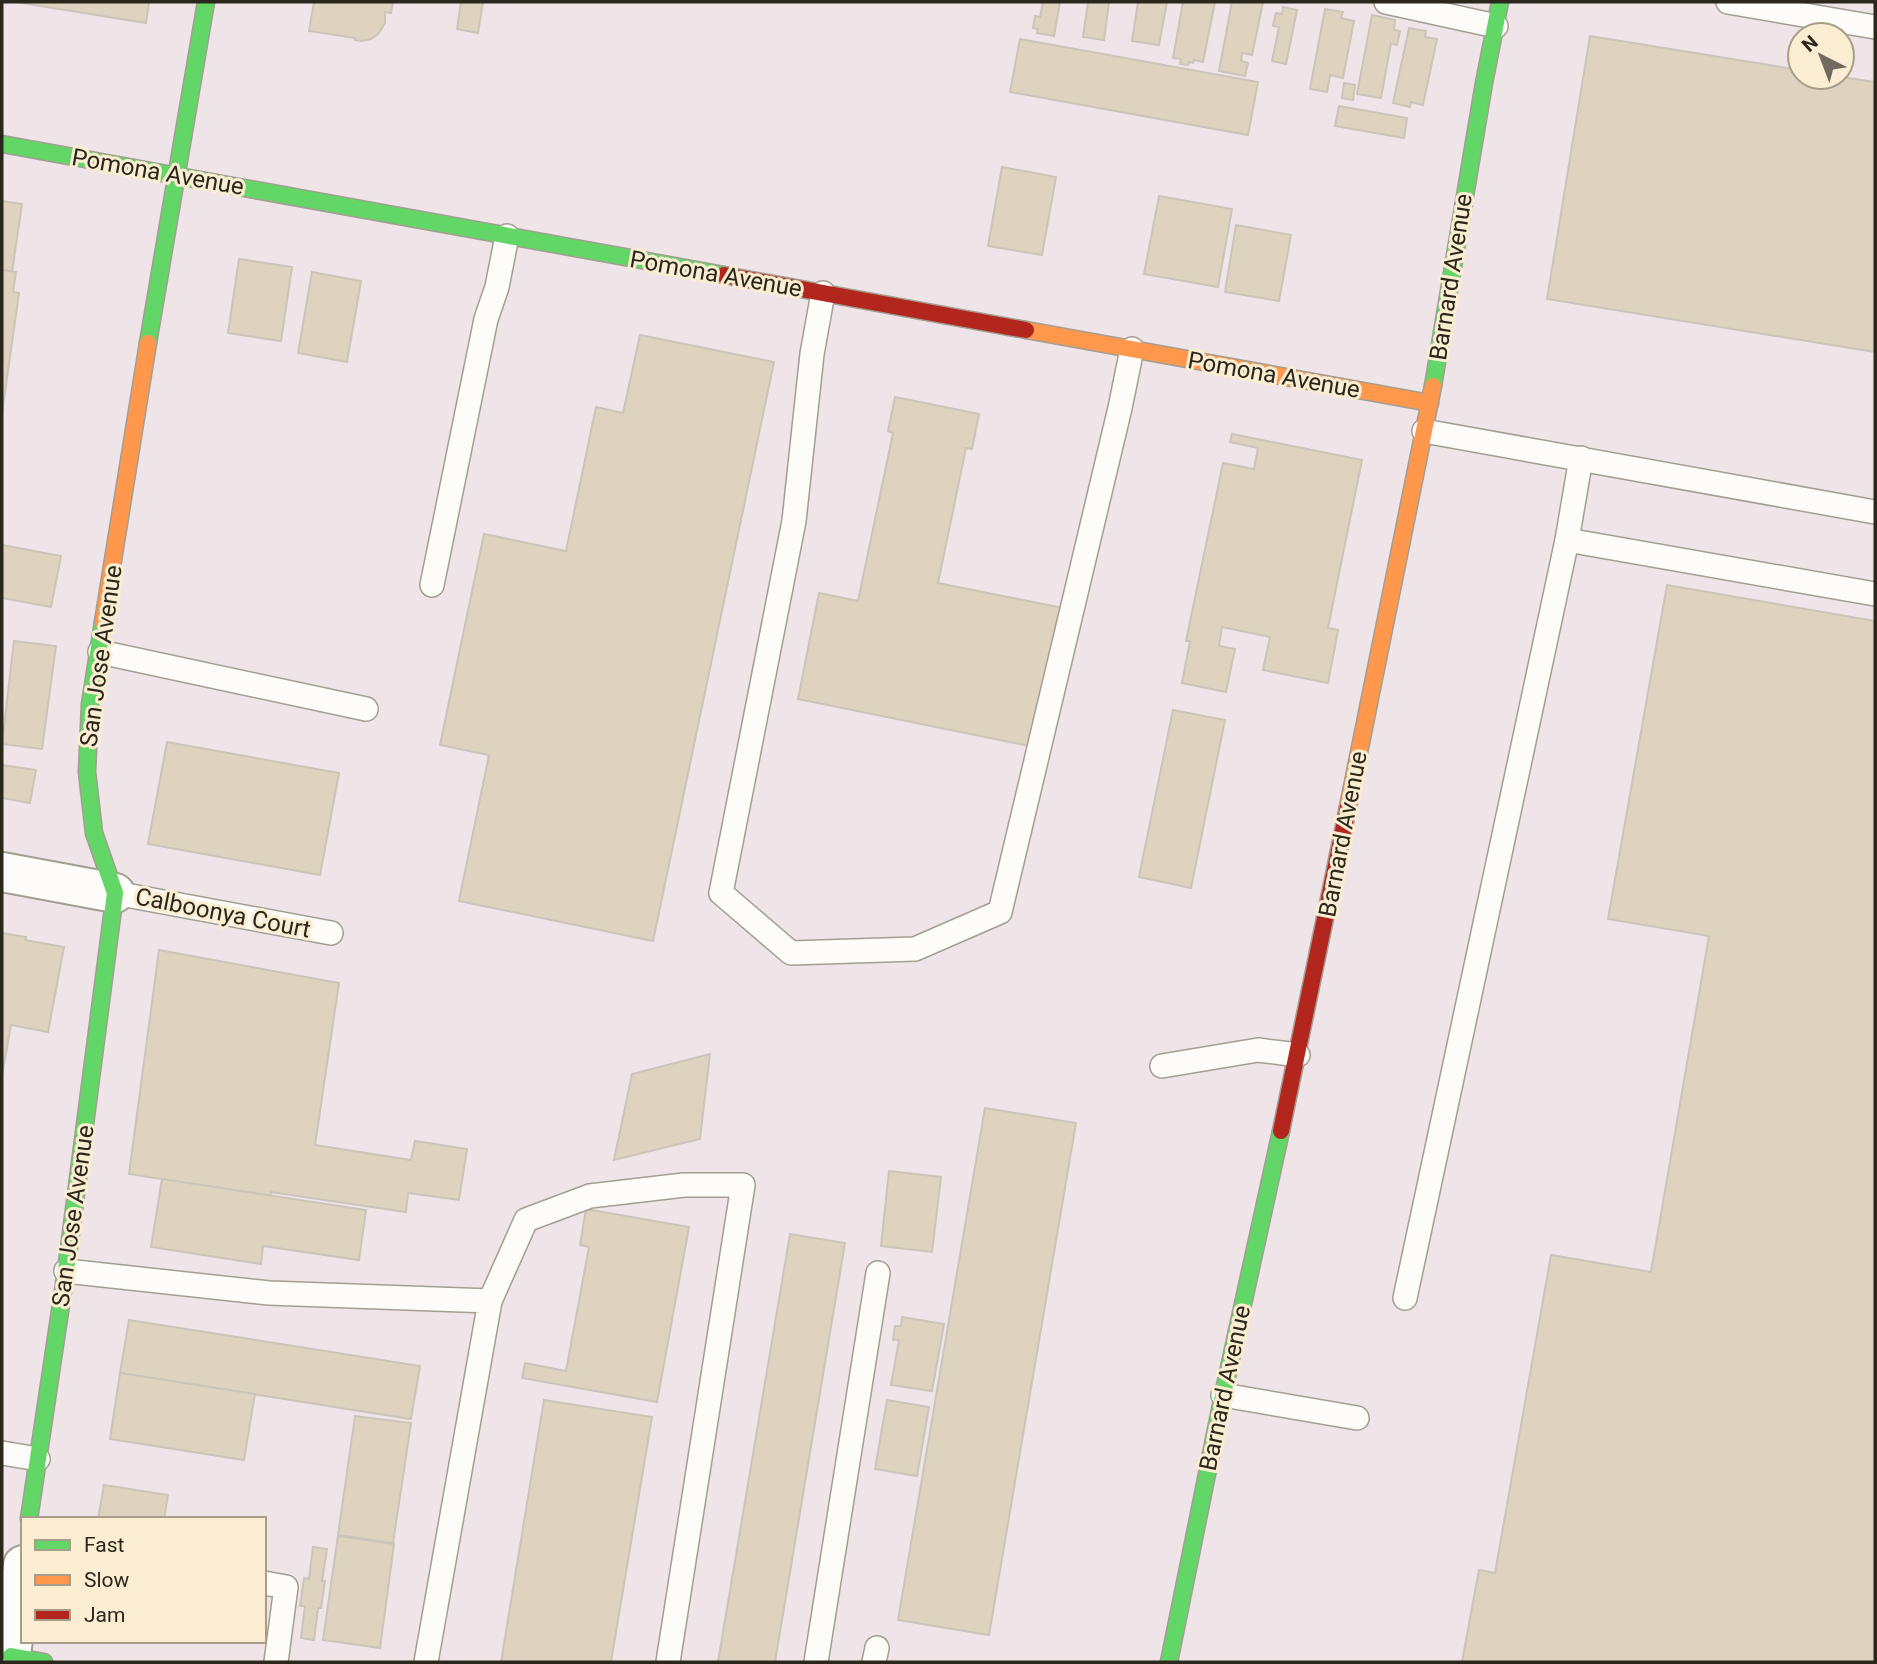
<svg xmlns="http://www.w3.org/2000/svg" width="1877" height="1664" font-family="Roboto,sans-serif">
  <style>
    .industrial { fill: #efe4e7; fill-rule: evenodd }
    .building { fill: #ded3bf; stroke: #cbc5b9; stroke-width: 2 }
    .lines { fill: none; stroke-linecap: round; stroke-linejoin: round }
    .lane-casing { stroke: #a39e92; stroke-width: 26 }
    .street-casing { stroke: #a39e92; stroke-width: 42 }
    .fast-casing { stroke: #a39e92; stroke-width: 19 }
    .slow-casing { stroke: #a39e92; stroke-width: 19 }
    .jam-casing { stroke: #a39e92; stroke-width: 19 }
    .lane { stroke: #fdfcf9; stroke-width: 23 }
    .street { stroke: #fdfcf9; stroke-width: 38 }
    .fast { stroke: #63d668; stroke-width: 16 }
    .slow { stroke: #ff974d; stroke-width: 16 }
    .jam { stroke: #b3261e; stroke-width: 16 }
    .labels { text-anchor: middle; stroke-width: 6; stroke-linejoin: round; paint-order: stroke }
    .street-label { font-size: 24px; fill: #2b271c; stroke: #faedd1 }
  </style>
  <rect width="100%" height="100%" fill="#f1eada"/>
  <path class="industrial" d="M 2,2 L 1875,2 L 1875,1662 L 2,1662 ZM 1800,35 L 1842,35 L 1842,77 L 1800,77 ZM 23,1519 L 264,1519 L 264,1641 L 23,1641 Z"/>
  <g class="building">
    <path d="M 16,2 L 149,2 L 146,23 Z"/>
    <path d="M 314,2 L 393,2 L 391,13 L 385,12 L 385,23 L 378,34 L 371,39 L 361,41 L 355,40 L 355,38 L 309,31 Z"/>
    <path d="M 461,2 L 483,2 L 478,33 L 457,29 Z"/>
    <path d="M 1043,2 L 1060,2 L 1054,36 L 1037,33 L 1038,29 L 1033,28 L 1035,16 L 1040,17 Z"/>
    <path d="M 1088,2 L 1109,2 L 1104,40 L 1083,37 Z"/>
    <path d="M 1138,2 L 1167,2 L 1159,45 L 1132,41 Z"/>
    <path d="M 1183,2 L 1215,2 L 1203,62 L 1194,60 L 1193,63 L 1189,62 L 1188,65 L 1180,64 L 1181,59 L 1173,58 Z"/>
    <path d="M 1232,2 L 1263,2 L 1252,55 L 1242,53 L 1241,61 L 1248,63 L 1245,76 L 1219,71 Z"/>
    <path d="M 1283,7 L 1297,10 L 1286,64 L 1272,61 L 1279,27 L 1273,26 L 1276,13 L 1282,14 Z"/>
    <path d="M 1325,9 L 1343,12 L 1341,18 L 1354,21 L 1343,78 L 1330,75 L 1327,92 L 1310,89 Z"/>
    <path d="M 1372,15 L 1395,20 L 1394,30 L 1400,31 L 1397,45 L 1391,43 L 1381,98 L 1357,94 Z"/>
    <path d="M 1409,28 L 1426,31 L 1425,37 L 1437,39 L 1423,105 L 1411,102 L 1410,107 L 1393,103 Z"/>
    <path d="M 1590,36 L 1800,70 L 1800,77 L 1842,77 L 1875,82 L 1875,352 L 1547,299 Z"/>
    <path d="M 1020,39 L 1258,82 L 1248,135 L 1010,92 Z"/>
    <path d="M 1344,83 L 1355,85 L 1353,100 L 1342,98 Z"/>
    <path d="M 1339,106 L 1407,118 L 1404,138 L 1335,126 Z"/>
    <path d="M 1002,167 L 1056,177 L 1042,255 L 988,246 Z"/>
    <path d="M 1159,196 L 1232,209 L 1218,287 L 1144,274 Z"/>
    <path d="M 2,201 L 22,204 L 12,272 L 2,270 Z"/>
    <path d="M 1236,225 L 1291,235 L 1279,301 L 1225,292 Z"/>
    <path d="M 239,259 L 292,267 L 281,341 L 228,333 Z"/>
    <path d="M 2,270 L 16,272 L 13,292 L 19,293 L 2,413 Z"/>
    <path d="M 312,272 L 361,281 L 347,362 L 298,353 Z"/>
    <path d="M 640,335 L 774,362 L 653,941 L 459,901 L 489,755 L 440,745 L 484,534 L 566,551 L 596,407 L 623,413 Z"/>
    <path d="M 895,397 L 979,414 L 972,449 L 966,448 L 938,583 L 1063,608 L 1034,747 L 798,699 L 819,593 L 858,601 L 893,433 L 888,431 Z"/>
    <path d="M 1232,434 L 1362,460 L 1328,628 L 1338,630 L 1328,683 L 1263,670 L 1270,637 L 1222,627 L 1219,646 L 1235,649 L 1226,692 L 1182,683 L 1190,641 L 1186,641 L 1223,463 L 1254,469 L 1258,448 L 1230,442 Z"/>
    <path d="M 2,545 L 61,556 L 51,607 L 2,598 Z"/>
    <path d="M 1667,585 L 1875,621 L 1875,1662 L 1462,1662 L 1479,1570 L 1495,1573 L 1551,1255 L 1651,1272 L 1709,936 L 1608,919 Z"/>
    <path d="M 14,641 L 56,646 L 42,749 L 2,744 Z"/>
    <path d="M 1173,710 L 1225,720 L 1191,888 L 1139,877 Z"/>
    <path d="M 167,742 L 339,773 L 320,875 L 148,844 Z"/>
    <path d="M 2,765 L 36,770 L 30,803 L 2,798 Z"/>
    <path d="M 2,933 L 26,937 L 25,940 L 64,947 L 48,1032 L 11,1025 L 2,1075 Z"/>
    <path d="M 159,950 L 339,983 L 315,1145 L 411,1160 L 415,1141 L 467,1149 L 459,1200 L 408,1193 L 406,1212 L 271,1192 L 270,1196 L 129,1174 Z"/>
    <path d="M 710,1054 L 700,1139 L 614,1160 L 632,1074 Z"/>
    <path d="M 985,1108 L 1076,1123 L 989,1635 L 898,1620 Z"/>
    <path d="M 889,1171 L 941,1177 L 932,1252 L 881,1246 Z"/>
    <path d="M 162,1179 L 366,1210 L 359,1260 L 263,1246 L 261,1264 L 151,1247 Z"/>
    <path d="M 586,1209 L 689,1227 L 657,1402 L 522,1378 L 525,1363 L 566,1371 L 589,1247 L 580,1245 Z"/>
    <path d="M 790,1234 L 845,1243 L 775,1662 L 718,1662 Z"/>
    <path d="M 902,1317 L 944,1324 L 932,1391 L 891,1385 L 899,1340 L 893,1340 L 895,1326 L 901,1326 Z"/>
    <path d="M 129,1320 L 420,1366 L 411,1419 L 120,1373 Z"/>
    <path d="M 120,1373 L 255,1394 L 244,1460 L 110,1439 Z"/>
    <path d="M 544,1400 L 652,1417 L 611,1662 L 501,1662 Z"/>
    <path d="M 887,1400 L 929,1407 L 917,1476 L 875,1469 Z"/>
    <path d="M 355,1416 L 411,1423 L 393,1543 L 338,1535 Z"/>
    <path d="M 104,1485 L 168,1495 L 164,1519 L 98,1519 Z"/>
    <path d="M 338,1536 L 394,1544 L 380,1648 L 323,1640 Z"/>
    <path d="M 313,1547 L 327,1549 L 322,1581 L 325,1581 L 321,1608 L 318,1608 L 314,1640 L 301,1638 L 305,1606 L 300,1606 L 304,1578 L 309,1579 Z"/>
  </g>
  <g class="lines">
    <defs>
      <g id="lane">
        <path d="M 1386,2 L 1496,26"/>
        <path d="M 1728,2 L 1875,27"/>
        <path d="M 823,293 L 812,354 L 794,521 L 721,893 L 791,953 L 915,949 L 1000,912 L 1120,408 L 1132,349"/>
        <path d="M 1424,431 L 1875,512"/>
        <path d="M 1567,540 L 1875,594"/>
        <path d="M 432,585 L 486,319 L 497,287 L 507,236"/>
        <path d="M 100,652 L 366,709"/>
        <path d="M 115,893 L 331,933"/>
        <path d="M 1162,1066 L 1258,1050 L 1298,1055"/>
        <path d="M 66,1271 L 269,1293 L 490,1301 L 426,1662"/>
        <path d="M 1405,1298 L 1567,540 L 1581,458"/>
        <path d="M 490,1301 L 526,1220 L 590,1196 L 684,1185 L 743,1185 L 668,1662"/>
        <path d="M 1223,1395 L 1357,1418"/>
        <path d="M 2,1453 L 38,1459"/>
        <path d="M 264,1583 L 286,1587 L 276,1662"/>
        <path d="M 816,1662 L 878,1273"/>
        <path d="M 874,1662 L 877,1648"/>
      </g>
      <g id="street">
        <path d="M 2,872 L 115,893"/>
        <path d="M 10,1662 L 23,1565"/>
      </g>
      <g id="fast">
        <path d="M 2,144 L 724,275"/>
        <path d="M 148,343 L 206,2"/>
        <path d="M 1433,386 L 1484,83 L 1500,2"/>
        <path d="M 29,1519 L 66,1271 L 115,893 L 94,833 L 87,772 L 90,704 L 103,622"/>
        <path d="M 11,1656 L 44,1662"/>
        <path d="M 1169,1662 L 1223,1395 L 1281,1131"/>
      </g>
      <g id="slow">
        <path d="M 1026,330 L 1430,403"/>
        <path d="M 103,622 L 148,343"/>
        <path d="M 1348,807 L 1433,386"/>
      </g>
      <g id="jam">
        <path d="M 724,275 L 1026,330"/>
        <path d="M 1281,1131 L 1348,807"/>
      </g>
    </defs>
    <use href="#lane" class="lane-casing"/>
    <use href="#street" class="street-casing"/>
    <use href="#fast" class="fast-casing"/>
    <use href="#slow" class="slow-casing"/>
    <use href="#jam" class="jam-casing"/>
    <use href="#lane" class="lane"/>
    <use href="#street" class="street"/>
    <use href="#fast" class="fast"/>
    <use href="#slow" class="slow"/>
    <use href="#jam" class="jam"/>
  </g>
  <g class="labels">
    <g class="street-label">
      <text transform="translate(158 172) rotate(10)" y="8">Pomona Avenue</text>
      <text transform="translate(716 274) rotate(10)" y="8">Pomona Avenue</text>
      <text transform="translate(1451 277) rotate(-81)" y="8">Barnard Avenue</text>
      <text transform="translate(1274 375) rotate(10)" y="8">Pomona Avenue</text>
      <text transform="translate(101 656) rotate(-82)" y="8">San Jose Avenue</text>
      <text transform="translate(1343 834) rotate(-79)" y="8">Barnard Avenue</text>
      <text transform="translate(223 913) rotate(11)" y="8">Calboonya Court</text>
      <text transform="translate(73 1216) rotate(-82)" y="8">San Jose Avenue</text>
      <text transform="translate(1225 1388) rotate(-78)" y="8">Barnard Avenue</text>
    </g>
  </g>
  <rect width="1877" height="1664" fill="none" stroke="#2b271c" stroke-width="7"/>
  <rect x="21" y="1517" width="245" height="126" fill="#faedd1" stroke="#a79e89" stroke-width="2"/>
  <rect x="35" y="1540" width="35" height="10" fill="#63d668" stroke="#a79e89" stroke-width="2"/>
  <text x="84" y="1552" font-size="21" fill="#2b271c">Fast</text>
  <rect x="35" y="1575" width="35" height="10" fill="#ff974d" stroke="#a79e89" stroke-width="2"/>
  <text x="84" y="1587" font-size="21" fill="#2b271c">Slow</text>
  <rect x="35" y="1610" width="35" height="10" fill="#b3261e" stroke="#a79e89" stroke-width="2"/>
  <text x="84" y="1622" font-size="21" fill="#2b271c">Jam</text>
  <g transform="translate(1821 56) rotate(318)"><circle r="33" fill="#faedd1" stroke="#a79e89" stroke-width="2"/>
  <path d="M0-5L12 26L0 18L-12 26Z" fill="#706b5e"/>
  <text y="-10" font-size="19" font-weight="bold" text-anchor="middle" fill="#2b271c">N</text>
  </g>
</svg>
